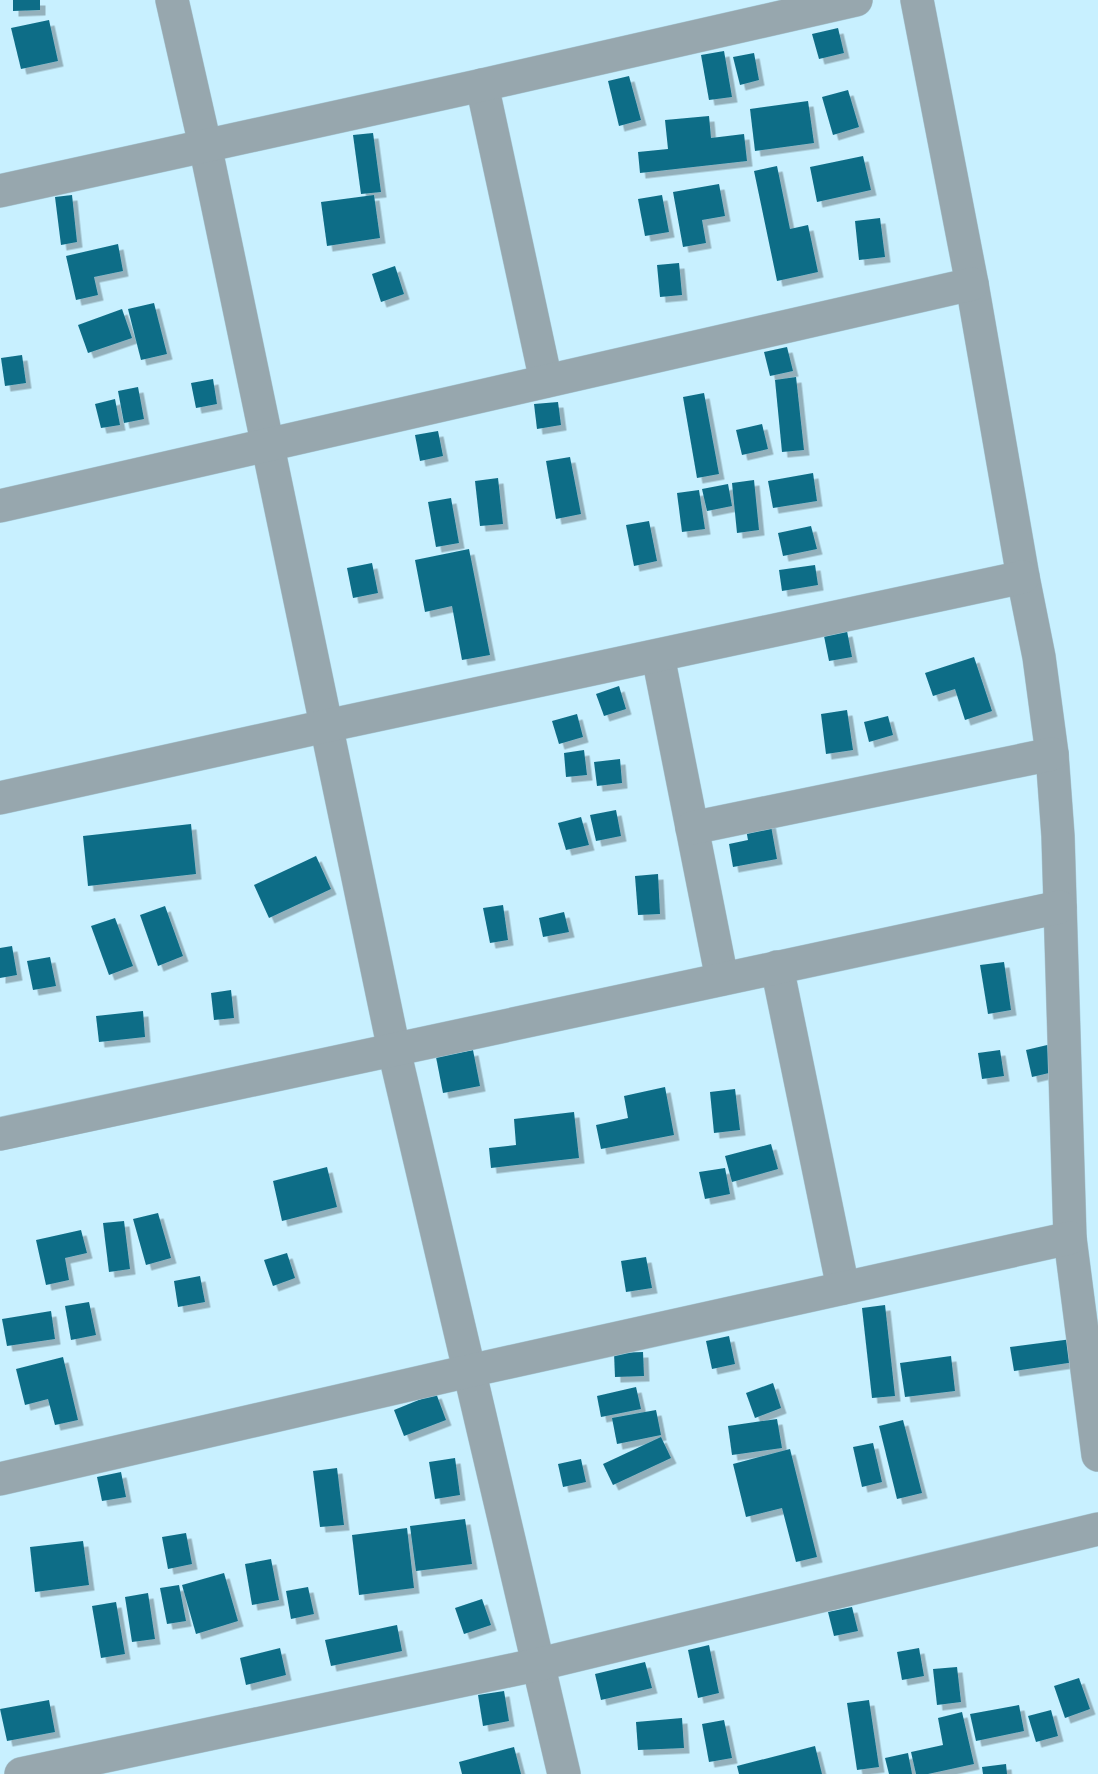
<svg xmlns="http://www.w3.org/2000/svg" width="1098" height="1774" font-family="'PT Sans',sans-serif">
  <style>
    .building { fill: #0d6d87; filter: url(#shadow) }
    .lines { fill: none; stroke-linecap: round; stroke-linejoin: round }
    .minor-casing { stroke: #a8ccda; stroke-width: 34 }
    .minor { stroke: #97a7ae; stroke-width: 33 }
  </style>
  <defs>
    <filter id="shadow"><feDropShadow dx="5.5" dy="5.5" stdDeviation="0" flood-color="#0004"/></filter>
  </defs>
  <rect width="100%" height="100%" fill="#c8f0ff"/>
  <g class="building">
    <path d="M 13,0 L 40,0 L 40,10 L 13,11 Z"/>
    <path d="M 49,20 L 58,61 L 21,69 L 11,28 Z"/>
    <path d="M 838,28 L 844,53 L 819,59 L 812,34 Z"/>
    <path d="M 724,51 L 732,97 L 709,100 L 701,55 Z"/>
    <path d="M 754,53 L 759,80 L 740,85 L 733,57 Z"/>
    <path d="M 629,76 L 641,120 L 619,126 L 608,81 Z"/>
    <path d="M 848,90 L 859,127 L 833,135 L 822,97 Z"/>
    <path d="M 808,101 L 814,143 L 755,151 L 750,109 Z"/>
    <path d="M 709,116 L 711,138 L 744,134 L 747,161 L 640,173 L 638,152 L 668,149 L 665,120 Z"/>
    <path d="M 373,133 L 381,192 L 361,194 L 353,135 Z"/>
    <path d="M 863,156 L 871,190 L 817,202 L 810,167 Z"/>
    <path d="M 777,166 L 790,229 L 808,225 L 818,272 L 777,281 L 754,171 Z"/>
    <path d="M 719,184 L 725,216 L 702,220 L 706,243 L 683,247 L 673,192 Z"/>
    <path d="M 72,195 L 77,242 L 61,245 L 55,197 Z"/>
    <path d="M 374,195 L 380,238 L 327,246 L 321,202 Z"/>
    <path d="M 662,195 L 669,232 L 645,236 L 638,199 Z"/>
    <path d="M 880,218 L 885,257 L 859,260 L 855,221 Z"/>
    <path d="M 118,244 L 123,271 L 94,277 L 98,295 L 76,300 L 66,256 Z"/>
    <path d="M 679,263 L 682,295 L 660,297 L 657,265 Z"/>
    <path d="M 395,266 L 404,294 L 381,302 L 372,274 Z"/>
    <path d="M 154,303 L 167,354 L 141,360 L 128,309 Z"/>
    <path d="M 122,309 L 132,338 L 88,353 L 78,325 Z"/>
    <path d="M 787,347 L 793,371 L 770,376 L 764,352 Z"/>
    <path d="M 22,355 L 26,383 L 5,386 L 1,358 Z"/>
    <path d="M 796,377 L 804,450 L 782,452 L 775,380 Z"/>
    <path d="M 213,379 L 217,404 L 196,408 L 191,383 Z"/>
    <path d="M 138,387 L 144,419 L 124,423 L 118,391 Z"/>
    <path d="M 704,393 L 719,474 L 697,478 L 683,397 Z"/>
    <path d="M 115,399 L 120,425 L 101,428 L 95,404 Z"/>
    <path d="M 558,402 L 561,425 L 537,429 L 534,404 Z"/>
    <path d="M 762,424 L 768,449 L 742,455 L 736,430 Z"/>
    <path d="M 438,431 L 443,456 L 420,461 L 415,435 Z"/>
    <path d="M 570,457 L 581,514 L 556,519 L 546,461 Z"/>
    <path d="M 813,473 L 817,501 L 773,508 L 768,481 Z"/>
    <path d="M 498,478 L 503,524 L 480,526 L 475,481 Z"/>
    <path d="M 754,480 L 759,530 L 737,533 L 732,483 Z"/>
    <path d="M 728,484 L 732,506 L 707,511 L 702,489 Z"/>
    <path d="M 699,490 L 705,529 L 682,532 L 677,493 Z"/>
    <path d="M 451,498 L 459,543 L 436,547 L 428,502 Z"/>
    <path d="M 649,521 L 657,561 L 634,566 L 626,525 Z"/>
    <path d="M 811,526 L 817,549 L 783,556 L 778,533 Z"/>
    <path d="M 469,549 L 490,655 L 462,660 L 452,606 L 425,612 L 415,560 Z"/>
    <path d="M 372,563 L 378,593 L 353,598 L 347,568 Z"/>
    <path d="M 815,565 L 818,585 L 782,591 L 779,570 Z"/>
    <path d="M 847,631 L 852,657 L 829,661 L 824,636 Z"/>
    <path d="M 974,657 L 992,711 L 965,720 L 955,689 L 933,696 L 925,673 Z"/>
    <path d="M 619,686 L 626,709 L 604,716 L 596,694 Z"/>
    <path d="M 847,710 L 853,750 L 826,754 L 821,714 Z"/>
    <path d="M 577,714 L 583,737 L 559,744 L 552,721 Z"/>
    <path d="M 888,716 L 893,735 L 869,742 L 864,722 Z"/>
    <path d="M 584,750 L 587,775 L 566,777 L 564,753 Z"/>
    <path d="M 620,759 L 622,783 L 597,786 L 594,762 Z"/>
    <path d="M 767,804 L 777,859 L 733,867 L 729,844 L 748,840 L 742,808 Z"/>
    <path d="M 616,810 L 621,836 L 596,841 L 590,815 Z"/>
    <path d="M 581,817 L 589,845 L 566,850 L 558,823 Z"/>
    <path d="M 191,824 L 196,874 L 88,886 L 83,836 Z"/>
    <path d="M 316,856 L 331,889 L 269,918 L 254,885 Z"/>
    <path d="M 658,874 L 660,914 L 638,915 L 635,876 Z"/>
    <path d="M 503,905 L 508,940 L 490,943 L 483,908 Z"/>
    <path d="M 165,906 L 183,956 L 158,966 L 140,915 Z"/>
    <path d="M 564,912 L 569,932 L 543,937 L 539,918 Z"/>
    <path d="M 115,918 L 133,966 L 109,975 L 91,926 Z"/>
    <path d="M 12,946 L 17,975 L 0,978 L 0,948 Z"/>
    <path d="M 50,957 L 56,986 L 33,990 L 27,961 Z"/>
    <path d="M 1004,962 L 1011,1010 L 988,1014 L 980,965 Z"/>
    <path d="M 231,990 L 234,1018 L 214,1020 L 211,993 Z"/>
    <path d="M 143,1011 L 145,1037 L 99,1042 L 96,1016 Z"/>
    <path d="M 1060,1042 L 1066,1069 L 1032,1077 L 1026,1050 Z"/>
    <path d="M 473,1050 L 480,1086 L 443,1093 L 436,1057 Z"/>
    <path d="M 1000,1050 L 1004,1076 L 982,1079 L 978,1053 Z"/>
    <path d="M 665,1087 L 674,1135 L 601,1149 L 596,1125 L 628,1118 L 624,1096 Z"/>
    <path d="M 735,1089 L 740,1130 L 714,1133 L 710,1092 Z"/>
    <path d="M 574,1112 L 579,1158 L 491,1168 L 489,1148 L 516,1145 L 514,1119 Z"/>
    <path d="M 771,1144 L 778,1169 L 732,1182 L 725,1156 Z"/>
    <path d="M 327,1167 L 337,1207 L 282,1221 L 273,1181 Z"/>
    <path d="M 725,1168 L 730,1194 L 705,1199 L 699,1172 Z"/>
    <path d="M 158,1213 L 171,1258 L 146,1265 L 133,1219 Z"/>
    <path d="M 124,1221 L 130,1269 L 109,1272 L 103,1223 Z"/>
    <path d="M 81,1230 L 87,1253 L 65,1258 L 69,1280 L 46,1285 L 36,1240 Z"/>
    <path d="M 287,1253 L 295,1278 L 273,1286 L 264,1260 Z"/>
    <path d="M 646,1257 L 652,1288 L 626,1292 L 621,1261 Z"/>
    <path d="M 200,1276 L 205,1302 L 178,1307 L 174,1281 Z"/>
    <path d="M 89,1302 L 96,1335 L 71,1340 L 65,1306 Z"/>
    <path d="M 885,1305 L 895,1396 L 872,1398 L 862,1308 Z"/>
    <path d="M 51,1311 L 55,1339 L 7,1346 L 2,1319 Z"/>
    <path d="M 729,1336 L 735,1364 L 712,1369 L 706,1341 Z"/>
    <path d="M 1072,1339 L 1075,1362 L 1014,1371 L 1010,1347 Z"/>
    <path d="M 643,1352 L 644,1376 L 615,1377 L 614,1353 Z"/>
    <path d="M 951,1356 L 955,1391 L 905,1397 L 900,1363 Z"/>
    <path d="M 63,1357 L 78,1420 L 55,1425 L 48,1399 L 25,1405 L 16,1369 Z"/>
    <path d="M 773,1383 L 781,1408 L 755,1418 L 746,1393 Z"/>
    <path d="M 636,1387 L 641,1409 L 601,1417 L 597,1396 Z"/>
    <path d="M 436,1393 L 446,1420 L 404,1436 L 394,1410 Z"/>
    <path d="M 656,1410 L 661,1435 L 617,1444 L 612,1418 Z"/>
    <path d="M 777,1419 L 782,1448 L 732,1455 L 728,1426 Z"/>
    <path d="M 903,1420 L 922,1493 L 897,1499 L 879,1426 Z"/>
    <path d="M 661,1437 L 671,1458 L 613,1485 L 603,1464 Z"/>
    <path d="M 873,1443 L 882,1482 L 862,1487 L 853,1447 Z"/>
    <path d="M 790,1449 L 817,1557 L 796,1562 L 782,1508 L 746,1517 L 733,1464 Z"/>
    <path d="M 455,1458 L 460,1495 L 435,1499 L 429,1462 Z"/>
    <path d="M 581,1459 L 586,1482 L 563,1487 L 558,1464 Z"/>
    <path d="M 337,1468 L 344,1525 L 320,1527 L 313,1471 Z"/>
    <path d="M 121,1472 L 126,1497 L 102,1501 L 97,1477 Z"/>
    <path d="M 465,1519 L 472,1564 L 416,1571 L 410,1526 Z"/>
    <path d="M 407,1528 L 414,1588 L 359,1595 L 352,1535 Z"/>
    <path d="M 186,1533 L 192,1564 L 168,1569 L 162,1537 Z"/>
    <path d="M 83,1541 L 89,1585 L 35,1592 L 30,1547 Z"/>
    <path d="M 271,1559 L 279,1600 L 252,1605 L 245,1564 Z"/>
    <path d="M 224,1573 L 238,1621 L 196,1634 L 182,1585 Z"/>
    <path d="M 179,1585 L 186,1621 L 167,1624 L 160,1588 Z"/>
    <path d="M 308,1587 L 314,1614 L 291,1619 L 286,1591 Z"/>
    <path d="M 148,1593 L 155,1639 L 132,1642 L 125,1597 Z"/>
    <path d="M 482,1599 L 491,1625 L 464,1634 L 455,1608 Z"/>
    <path d="M 116,1602 L 125,1654 L 101,1658 L 92,1606 Z"/>
    <path d="M 852,1607 L 858,1631 L 834,1636 L 828,1612 Z"/>
    <path d="M 397,1625 L 402,1651 L 331,1666 L 325,1640 Z"/>
    <path d="M 709,1645 L 719,1693 L 698,1698 L 688,1650 Z"/>
    <path d="M 280,1648 L 286,1675 L 246,1685 L 240,1658 Z"/>
    <path d="M 919,1648 L 924,1676 L 902,1680 L 897,1652 Z"/>
    <path d="M 645,1662 L 652,1688 L 601,1700 L 595,1674 Z"/>
    <path d="M 957,1667 L 961,1702 L 937,1705 L 933,1669 Z"/>
    <path d="M 1079,1678 L 1090,1709 L 1065,1718 L 1054,1686 Z"/>
    <path d="M 504,1691 L 509,1721 L 483,1726 L 478,1695 Z"/>
    <path d="M 49,1700 L 55,1732 L 7,1741 L 0,1709 Z"/>
    <path d="M 869,1700 L 879,1767 L 857,1770 L 847,1703 Z"/>
    <path d="M 1019,1705 L 1024,1731 L 976,1741 L 970,1714 Z"/>
    <path d="M 1051,1710 L 1058,1736 L 1036,1742 L 1028,1716 Z"/>
    <path d="M 962,1712 L 974,1764 L 928,1774 L 916,1774 L 911,1752 L 943,1745 L 938,1718 Z"/>
    <path d="M 682,1718 L 684,1748 L 638,1750 L 636,1722 Z"/>
    <path d="M 724,1720 L 732,1758 L 709,1762 L 702,1724 Z"/>
    <path d="M 815,1746 L 822,1774 L 739,1774 L 737,1766 Z"/>
    <path d="M 514,1747 L 521,1774 L 462,1774 L 459,1762 Z"/>
    <path d="M 908,1753 L 912,1774 L 889,1774 L 885,1758 Z"/>
    <path d="M 1006,1764 L 1007,1774 L 983,1774 L 982,1767 Z"/>
  </g>
  <g class="lines">
    <defs>
      <g id="minor">
        <path d="M 172,0 L 205,145 L 394,1050 L 564,1774"/>
        <path d="M 917,0 L 972,284 L 1023,577 L 1039,657 L 1052,754 L 1058,836 L 1070,1238 L 1098,1455"/>
        <path d="M 482,85 L 546,381"/>
        <path d="M 0,191 L 482,85 L 856,0"/>
        <path d="M 0,506 L 972,284"/>
        <path d="M 658,656 L 722,979"/>
        <path d="M 0,798 L 326,726 L 1023,577"/>
        <path d="M 692,828 L 1052,754"/>
        <path d="M 777,967 L 843,1288"/>
        <path d="M 0,1134 L 1060,907"/>
        <path d="M 0,1479 L 469,1371 L 1070,1238"/>
        <path d="M 21,1774 L 540,1664 L 1098,1529"/>
      </g>
    </defs>
    <use href="#minor" class="minor-casing"/>
    <use href="#minor" class="minor"/>
  </g>
</svg>
